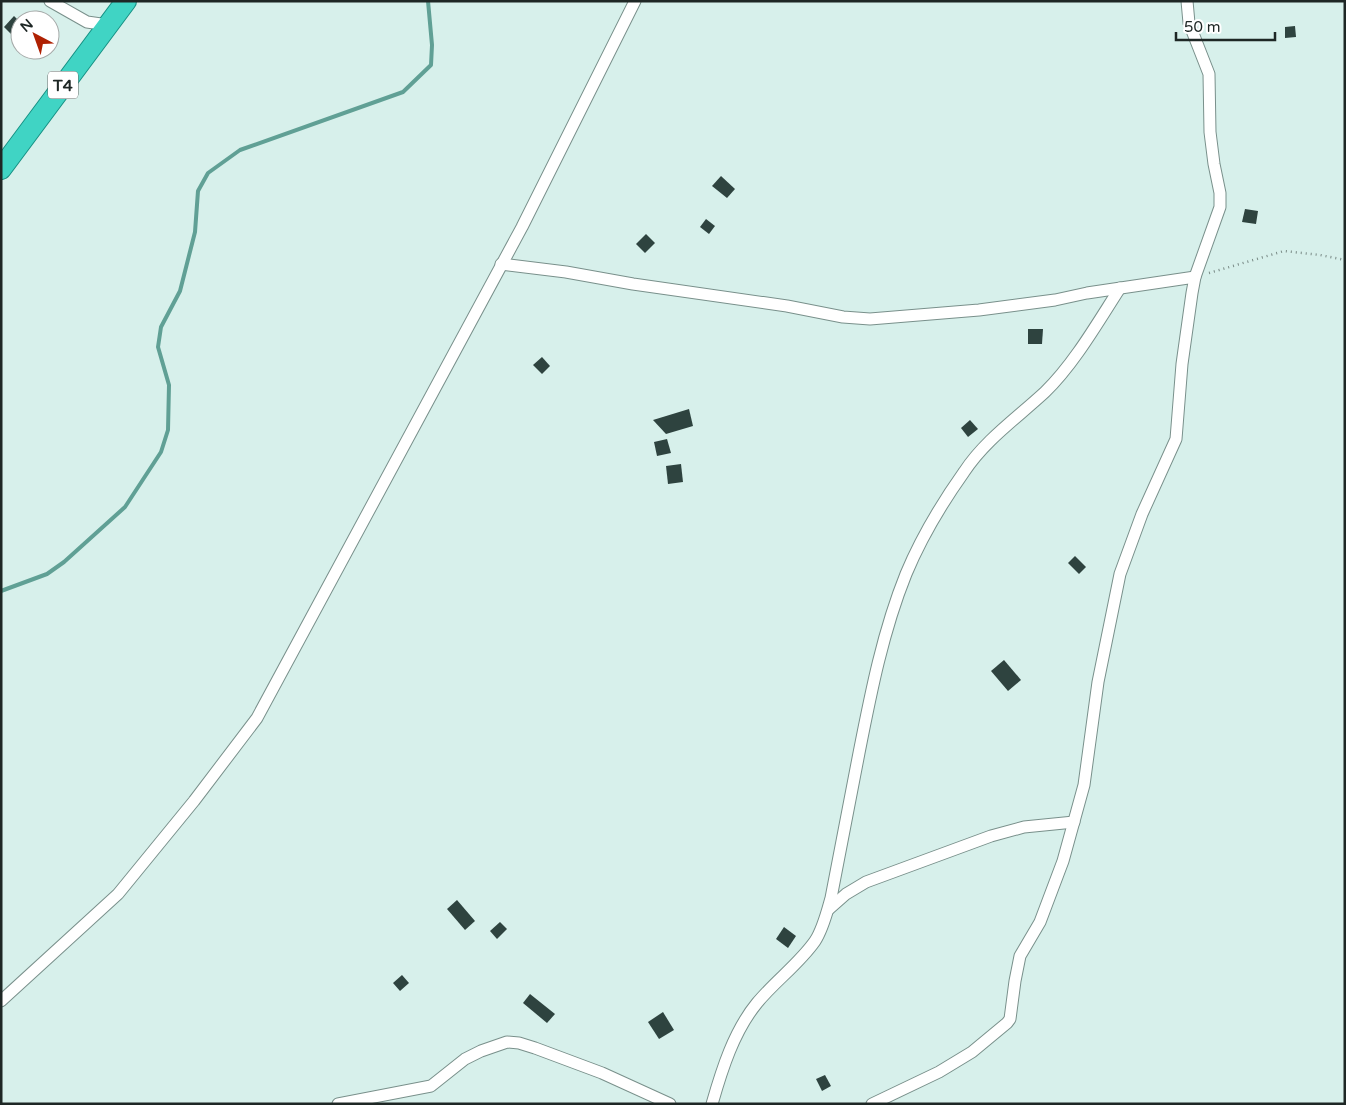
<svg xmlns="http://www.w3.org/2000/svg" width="1346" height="1105" font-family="'Varela Round',sans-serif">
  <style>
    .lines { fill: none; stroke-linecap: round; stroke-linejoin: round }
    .stream { stroke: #60a095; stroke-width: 4 }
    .building { fill: #2e433f }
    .minor-casing { stroke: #79908b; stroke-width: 13 }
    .trunk-casing { stroke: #169083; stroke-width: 22 }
    .path { stroke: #788985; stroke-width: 2.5; stroke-dasharray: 1 4; stroke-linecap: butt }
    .minor { stroke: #fff; stroke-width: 11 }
    .trunk { stroke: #40d4c4; stroke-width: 20 }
    .labels { text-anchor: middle; stroke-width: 5; stroke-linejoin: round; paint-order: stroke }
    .shield { fill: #fff; stroke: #626866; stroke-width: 1 }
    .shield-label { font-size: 16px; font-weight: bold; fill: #1e2725 }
  </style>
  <rect width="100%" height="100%" fill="#d7f0eb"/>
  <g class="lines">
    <path class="stream" d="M 1,591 L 47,574 L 64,562 L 125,507 L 161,452 L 168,430 L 169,385 L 158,347 L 161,327 L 180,291 L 195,232 L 198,191 L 208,173 L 240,150 L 403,92 L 431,65 L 432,45 L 428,1"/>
  </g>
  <g class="building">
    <path d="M 14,16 L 20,22 L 20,24 L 11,34 L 4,27 Z"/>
    <path d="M 1295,26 L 1296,37 L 1285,38 L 1285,27 Z"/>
    <path d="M 721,176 L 735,189 L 727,198 L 712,186 Z"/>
    <path d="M 1245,209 L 1258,211 L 1256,224 L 1242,222 Z"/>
    <path d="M 706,219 L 715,226 L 709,234 L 700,227 Z"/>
    <path d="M 646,234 L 655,243 L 645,253 L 636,244 Z"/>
    <path d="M 1028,329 L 1043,329 L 1042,344 L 1028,344 Z"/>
    <path d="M 542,357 L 550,366 L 542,374 L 533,365 Z"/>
    <path d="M 689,409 L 693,426 L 666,434 L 653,420 Z"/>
    <path d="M 970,420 L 978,429 L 968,437 L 961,428 Z"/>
    <path d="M 667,439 L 671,453 L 657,456 L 654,442 Z"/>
    <path d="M 681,464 L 683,482 L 668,484 L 666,466 Z"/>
    <path d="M 1075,556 L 1086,567 L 1079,574 L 1068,563 Z"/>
    <path d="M 1004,660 L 1021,680 L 1008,691 L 991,671 Z"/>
    <path d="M 457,900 L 475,921 L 465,930 L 447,909 Z"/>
    <path d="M 500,922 L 507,929 L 497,939 L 490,931 Z"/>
    <path d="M 784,927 L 796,936 L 788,948 L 776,939 Z"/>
    <path d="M 402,975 L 409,983 L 400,991 L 393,983 Z"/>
    <path d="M 530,994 L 555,1014 L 547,1023 L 523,1003 Z"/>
    <path d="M 663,1012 L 674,1030 L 659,1039 L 648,1022 Z"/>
    <path d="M 825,1075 L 831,1086 L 822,1091 L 816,1079 Z"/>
  </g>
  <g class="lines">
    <defs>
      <g id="minor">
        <path d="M 50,1 L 87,22 L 108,25"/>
        <path d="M 501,264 L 566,272 L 633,284 L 787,306 L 843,317 L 870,319 L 979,310 L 1055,300 L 1087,293 L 1195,277"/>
        <path d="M 829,909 L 846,894 L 866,882 L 991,836 L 1024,827 L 1074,822"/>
        <path d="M 1,1001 L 118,894 L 194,801 L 257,718 L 522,227 L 635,1"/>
        <path d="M 338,1104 L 431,1086 L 465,1059 L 481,1051 L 507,1042 L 519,1043 L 535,1048 L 602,1073 L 670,1104"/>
        <path d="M 712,1104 C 722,1069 734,1031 757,1003 C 775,981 799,964 815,941 C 823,929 827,912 831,898 C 840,850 850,801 859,753 C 871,692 883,631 906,574 C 921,538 942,503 964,472 C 985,440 1017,418 1045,392 C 1074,364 1098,322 1120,288"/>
        <path d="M 872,1104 L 939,1072 L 972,1052 L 1007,1023 L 1010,1019 L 1015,981 L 1020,956 L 1040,922 L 1063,861 L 1084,785 L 1098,682 L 1120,574 L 1142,514 L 1176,439 L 1182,364 L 1192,293 L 1195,277 L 1220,207 L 1220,193 L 1214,164 L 1210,132 L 1209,74 L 1189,23 L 1187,1"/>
      </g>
      <path id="trunk" d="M 1,169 L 126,1"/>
    </defs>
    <use href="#minor" class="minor-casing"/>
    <use href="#trunk" class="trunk-casing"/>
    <path class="path" d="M 1209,273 L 1284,251 L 1320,255 L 1345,260"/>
    <use href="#minor" class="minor"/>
    <use href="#trunk" class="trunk"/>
  </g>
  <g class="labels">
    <rect class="shield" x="48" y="71.5" width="30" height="27" rx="4"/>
    <g class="shield-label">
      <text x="63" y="91">T4</text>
    </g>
  </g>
  <rect width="1346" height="1105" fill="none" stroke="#1e2725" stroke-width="5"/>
  <g transform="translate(35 35) rotate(319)"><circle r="24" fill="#ffffff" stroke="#a5a9a8"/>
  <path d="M0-4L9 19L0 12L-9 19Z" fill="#af2103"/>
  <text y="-8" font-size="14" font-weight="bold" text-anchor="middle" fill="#1e2725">N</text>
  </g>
  <path d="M1176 32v8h99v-8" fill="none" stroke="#1e2725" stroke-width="2.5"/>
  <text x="1184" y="32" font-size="15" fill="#1e2725" stroke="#ffffff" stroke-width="4" paint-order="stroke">50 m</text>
</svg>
